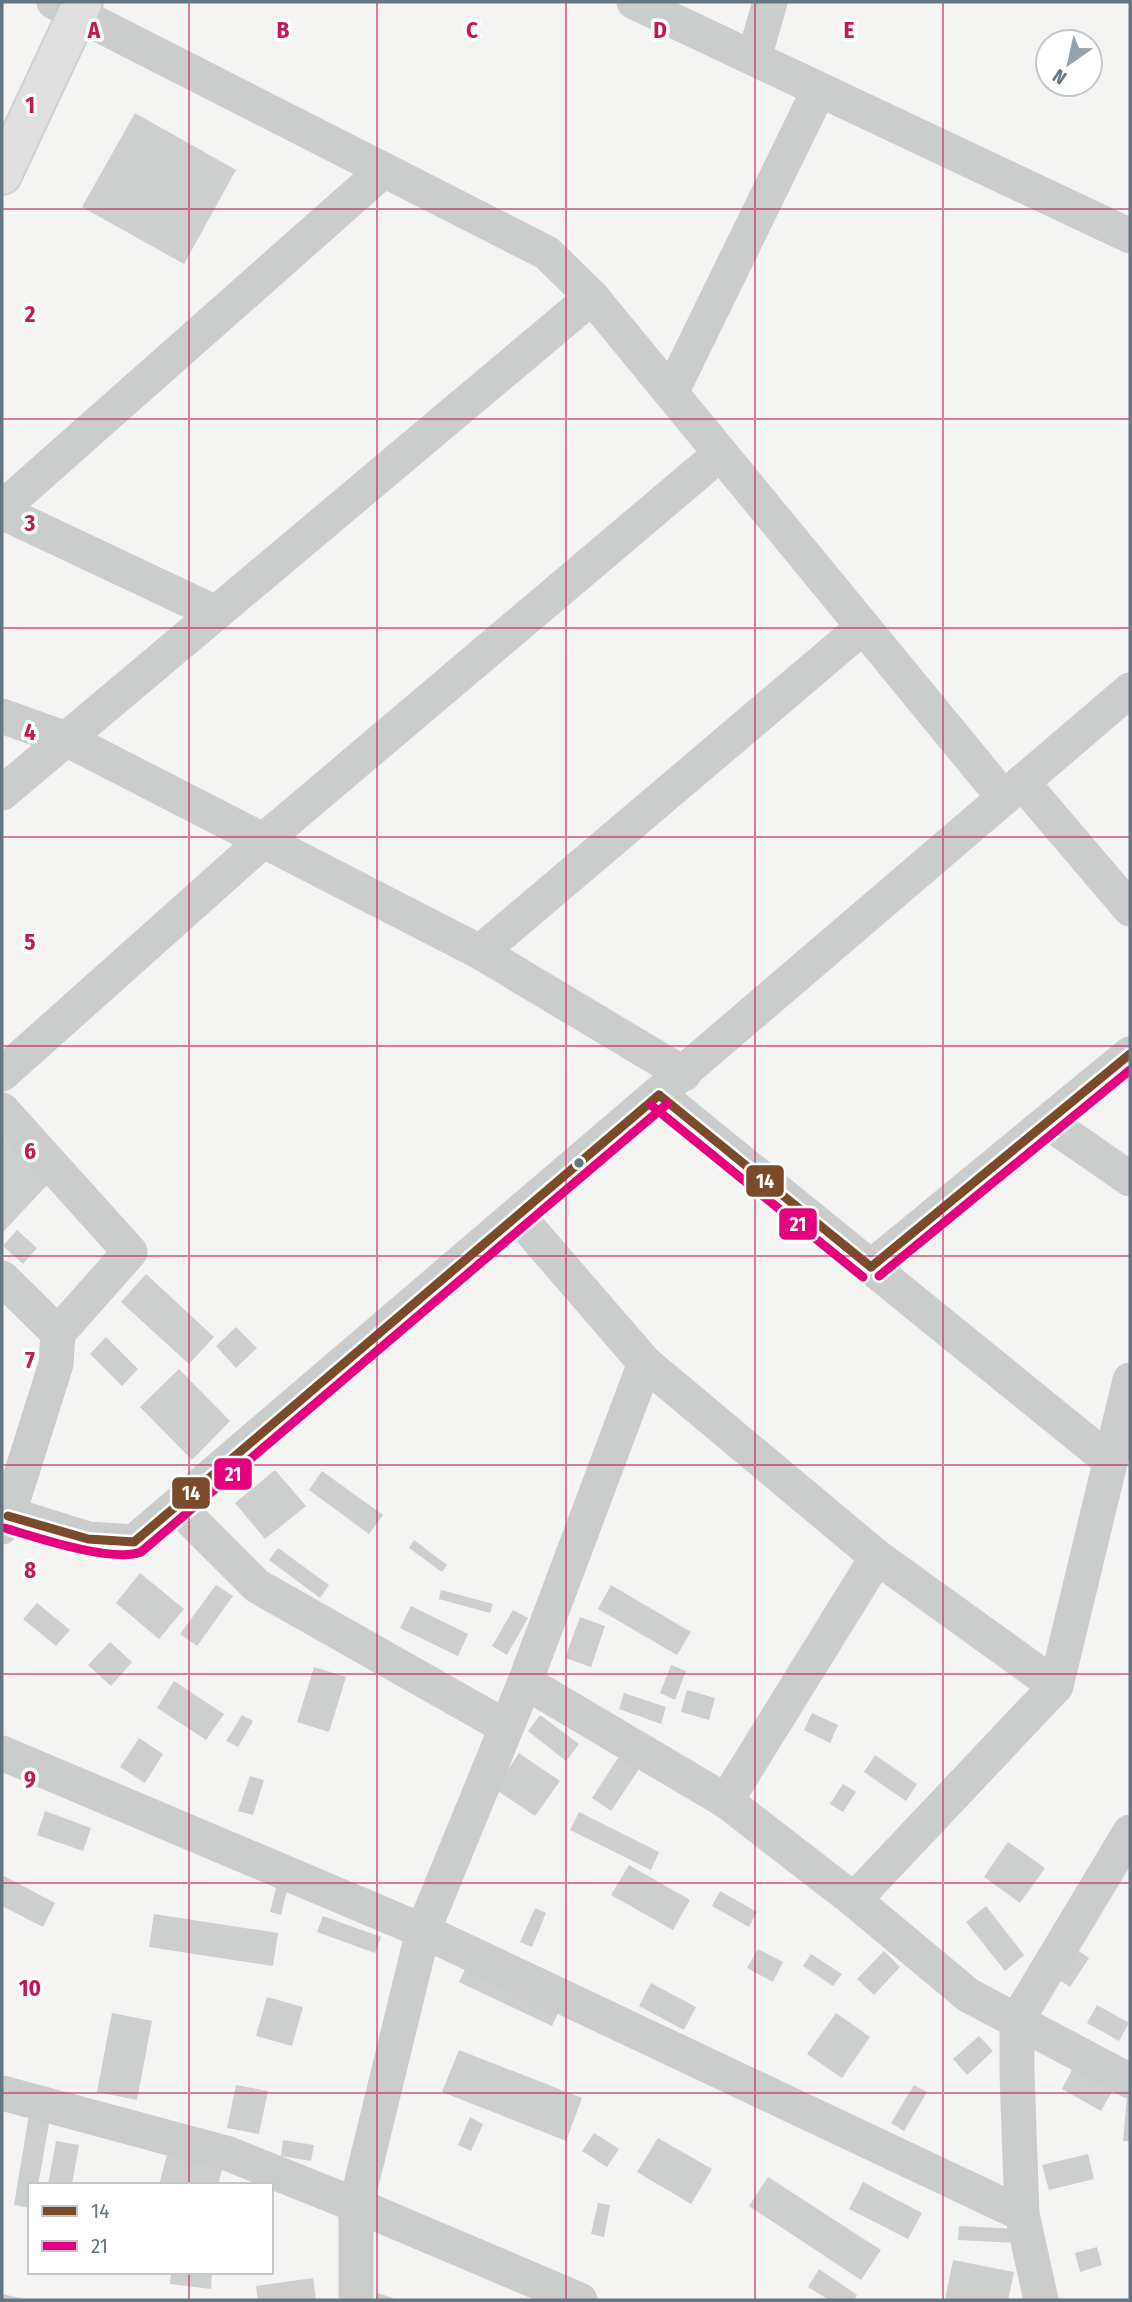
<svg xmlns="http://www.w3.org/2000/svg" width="1132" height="2302" font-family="'Fira Sans Condensed',sans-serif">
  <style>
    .building { fill: #cdcfce }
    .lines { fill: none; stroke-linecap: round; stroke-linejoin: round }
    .secondary-casing { stroke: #d0d2d2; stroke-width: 42 }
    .street { stroke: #cbcdcd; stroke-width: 35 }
    .secondary { stroke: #e0e0e0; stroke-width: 38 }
    .bus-1-casing { stroke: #fff; stroke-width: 14 }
    .bus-2-casing { stroke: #fff; stroke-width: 14 }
    .bus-1 { stroke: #7a4b2a; stroke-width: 9 }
    .bus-2 { stroke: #e5007d; stroke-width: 9 }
    .grid { fill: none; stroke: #c2185b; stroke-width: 2; stroke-opacity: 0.55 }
    .bus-dot { fill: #647682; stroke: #fff; stroke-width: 2.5 }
    .grid-label { font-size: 23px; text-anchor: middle; font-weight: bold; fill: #c2185b; stroke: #fff; stroke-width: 7; stroke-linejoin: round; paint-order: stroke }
    .line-badge { stroke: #fff; stroke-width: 2.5 }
    .badge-label { font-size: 19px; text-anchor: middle; font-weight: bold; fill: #fff }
  </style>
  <rect width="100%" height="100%" fill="#f4f4f2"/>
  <g class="building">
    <path d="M 135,113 L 236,170 L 184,264 L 82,207 Z"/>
    <path d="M 2,1137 L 50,1182 L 2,1233 Z"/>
    <path d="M 17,1230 L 37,1248 L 23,1264 L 3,1246 Z"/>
    <path d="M 146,1274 L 214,1337 L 189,1364 L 121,1302 Z"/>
    <path d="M 236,1327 L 257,1348 L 236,1368 L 216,1346 Z"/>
    <path d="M 106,1337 L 138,1369 L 122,1386 L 90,1354 Z"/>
    <path d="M 179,1369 L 230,1421 L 192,1460 L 140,1407 Z"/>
    <path d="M 275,1470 L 306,1506 L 265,1539 L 235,1503 Z"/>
    <path d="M 322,1471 L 383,1515 L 369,1534 L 309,1490 Z"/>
    <path d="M 414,1540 L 447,1565 L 442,1572 L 409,1548 Z"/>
    <path d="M 278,1548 L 329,1585 L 320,1598 L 269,1560 Z"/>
    <path d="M 140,1573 L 184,1609 L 159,1639 L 116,1603 Z"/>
    <path d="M 216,1585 L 233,1596 L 197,1646 L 180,1634 Z"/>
    <path d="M 611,1585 L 691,1632 L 677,1655 L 598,1609 Z"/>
    <path d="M 441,1590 L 493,1604 L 490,1613 L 439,1599 Z"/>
    <path d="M 37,1603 L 70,1630 L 56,1646 L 23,1619 Z"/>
    <path d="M 411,1606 L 468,1634 L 458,1656 L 400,1628 Z"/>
    <path d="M 513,1610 L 528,1618 L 507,1655 L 492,1646 Z"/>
    <path d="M 580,1617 L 605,1626 L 591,1667 L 565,1658 Z"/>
    <path d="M 110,1642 L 132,1662 L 111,1686 L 88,1665 Z"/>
    <path d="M 671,1665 L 686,1671 L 675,1700 L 660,1693 Z"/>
    <path d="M 314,1667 L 346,1677 L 329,1732 L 297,1722 Z"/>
    <path d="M 174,1681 L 224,1714 L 206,1740 L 157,1708 Z"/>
    <path d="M 687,1690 L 715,1698 L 709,1720 L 681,1712 Z"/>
    <path d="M 624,1693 L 666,1707 L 661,1724 L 619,1709 Z"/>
    <path d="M 812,1713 L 838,1725 L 830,1743 L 804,1730 Z"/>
    <path d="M 242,1715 L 253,1721 L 238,1747 L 226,1741 Z"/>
    <path d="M 540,1715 L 579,1744 L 566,1761 L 528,1731 Z"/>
    <path d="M 139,1738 L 163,1754 L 145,1783 L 120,1767 Z"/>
    <path d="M 622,1752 L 641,1766 L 611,1811 L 592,1798 Z"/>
    <path d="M 519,1753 L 560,1781 L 535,1816 L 495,1789 Z"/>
    <path d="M 875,1755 L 917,1784 L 906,1801 L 864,1772 Z"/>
    <path d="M 250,1776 L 264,1780 L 253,1815 L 238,1811 Z"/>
    <path d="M 843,1784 L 856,1792 L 843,1812 L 830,1804 Z"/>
    <path d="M 45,1811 L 91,1828 L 83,1851 L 37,1835 Z"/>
    <path d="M 579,1812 L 659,1852 L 651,1870 L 570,1830 Z"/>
    <path d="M 1008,1842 L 1045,1868 L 1020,1903 L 984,1877 Z"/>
    <path d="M 629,1865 L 690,1900 L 673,1930 L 611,1895 Z"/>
    <path d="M 2,1875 L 55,1903 L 43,1927 L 2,1906 Z"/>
    <path d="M 277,1884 L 288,1886 L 281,1915 L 270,1912 Z"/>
    <path d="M 720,1891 L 757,1912 L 749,1927 L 712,1906 Z"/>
    <path d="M 986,1906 L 1024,1955 L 1005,1971 L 966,1922 Z"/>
    <path d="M 535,1908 L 546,1913 L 532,1947 L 520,1942 Z"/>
    <path d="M 154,1914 L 278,1933 L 273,1966 L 149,1947 Z"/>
    <path d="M 323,1916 L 381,1937 L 375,1953 L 317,1932 Z"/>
    <path d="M 1073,1947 L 1089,1958 L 1070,1987 L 1053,1976 Z"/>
    <path d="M 758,1949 L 783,1962 L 773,1982 L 747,1968 Z"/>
    <path d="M 884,1951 L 900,1967 L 874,1995 L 857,1979 Z"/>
    <path d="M 811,1954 L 842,1974 L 833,1986 L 803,1966 Z"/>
    <path d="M 466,1967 L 559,2011 L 552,2026 L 459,1982 Z"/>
    <path d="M 651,1983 L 696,2007 L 684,2030 L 639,2006 Z"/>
    <path d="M 267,1997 L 303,2007 L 292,2046 L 256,2036 Z"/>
    <path d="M 1097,2005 L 1129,2023 L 1119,2041 L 1087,2023 Z"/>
    <path d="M 112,2013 L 152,2021 L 137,2100 L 97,2092 Z"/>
    <path d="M 836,2013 L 870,2037 L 842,2078 L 807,2054 Z"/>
    <path d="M 979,2036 L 993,2051 L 967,2075 L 953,2059 Z"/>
    <path d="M 459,2050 L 582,2098 L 566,2141 L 442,2092 Z"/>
    <path d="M 1074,2066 L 1114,2088 L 1101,2111 L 1062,2089 Z"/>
    <path d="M 236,2085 L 268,2091 L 259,2134 L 227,2128 Z"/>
    <path d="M 914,2085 L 927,2092 L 904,2131 L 891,2123 Z"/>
    <path d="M 1127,2095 L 1130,2095 L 1130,2141 L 1123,2141 Z"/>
    <path d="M 29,2115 L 50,2118 L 38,2185 L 30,2185 L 30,2208 L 14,2205 Z"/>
    <path d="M 470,2117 L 483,2124 L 471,2151 L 458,2145 Z"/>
    <path d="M 594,2133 L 619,2149 L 607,2167 L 582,2151 Z"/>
    <path d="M 658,2138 L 712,2169 L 691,2204 L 637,2172 Z"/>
    <path d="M 283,2140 L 314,2145 L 311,2161 L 281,2156 Z"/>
    <path d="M 56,2141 L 79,2145 L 72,2185 L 48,2185 Z"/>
    <path d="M 1088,2154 L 1094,2179 L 1049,2190 L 1042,2165 Z"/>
    <path d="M 167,2155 L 222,2170 L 218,2185 L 159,2185 Z"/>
    <path d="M 768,2177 L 881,2250 L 861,2280 L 749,2206 Z"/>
    <path d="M 863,2182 L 922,2213 L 908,2239 L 849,2209 Z"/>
    <path d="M 598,2203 L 610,2205 L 604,2237 L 591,2234 Z"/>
    <path d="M 959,2226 L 1019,2229 L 1018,2243 L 958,2240 Z"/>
    <path d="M 1097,2247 L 1102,2265 L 1080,2272 L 1075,2253 Z"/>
    <path d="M 953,2260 L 1014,2272 L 1008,2300 L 945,2300 Z"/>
    <path d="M 819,2269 L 857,2295 L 854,2300 L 829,2300 L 808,2287 Z"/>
    <path d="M 171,2272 L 212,2272 L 211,2289 L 170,2284 Z"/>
    <path d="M 313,2278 L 316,2300 L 258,2300 L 256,2286 Z"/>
    <path d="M 378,2293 L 398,2300 L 375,2300 Z"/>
    <path d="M 2,2294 L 25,2299 L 25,2300 L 2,2300 Z"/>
  </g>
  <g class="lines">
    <defs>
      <path id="secondary" d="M 2,175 L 83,2"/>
    </defs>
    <use href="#secondary" class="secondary-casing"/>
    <g class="street">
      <path d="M 54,2 L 547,253 L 592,297 L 1004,798"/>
      <path d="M 634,2 L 1130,236"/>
      <path d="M 754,58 L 770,2"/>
      <path d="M 671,393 L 819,90"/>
      <path d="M 2,508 L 384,170"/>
      <path d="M 2,512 L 216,613"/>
      <path d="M 2,716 L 66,739 L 480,952 L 684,1074"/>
      <path d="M 1022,782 L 1130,909"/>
      <path d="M 2,793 L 592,297"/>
      <path d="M 480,952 L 863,627"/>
      <path d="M 2,1074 L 264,840 L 720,454"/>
      <path d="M 659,1095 L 1110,1461"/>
      <path d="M 2,1110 L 130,1252 L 58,1333 L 56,1364 L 8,1516 L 2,1527"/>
      <path d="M 1049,1123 L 1130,1179"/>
      <path d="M 518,1216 L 645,1363"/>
      <path d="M 871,1267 L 1130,1054"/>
      <path d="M 2,1278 L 58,1333"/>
      <path d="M 177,1506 L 257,1586 L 506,1727"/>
      <path d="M 2,1512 L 88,1539 L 134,1542 L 1130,690"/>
      <path d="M 525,1682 L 726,1801 L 854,1900 L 968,1995 L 1130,2081"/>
      <path d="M 2,1753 L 423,1931 L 1022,2214"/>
      <path d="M 726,1801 L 877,1557"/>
      <path d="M 854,1900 L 1056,1686 L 1130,1380"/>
      <path d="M 2,2093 L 229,2154 L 356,2205 L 580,2300"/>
      <path d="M 356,2300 L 356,2205 L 423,1931 L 525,1682 L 645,1363 L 877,1557 L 1056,1686"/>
      <path d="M 1041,2300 L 1022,2214 L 1017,2073 L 1017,2020 L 1130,1832"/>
    </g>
    <use href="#secondary" class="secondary"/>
    <defs>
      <g id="bus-1">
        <path d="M 659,1095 L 871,1267"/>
        <path d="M 871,1267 L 1130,1054"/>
        <path d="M 8,1516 L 88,1539 L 134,1542 L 659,1095"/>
      </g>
      <g id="bus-2">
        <path d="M 651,1105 L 863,1277"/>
        <path d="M 879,1276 L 1130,1070"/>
        <path d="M 5,1528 C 35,1537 112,1563 141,1552 L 667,1104"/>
      </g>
    </defs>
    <use href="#bus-1" class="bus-1-casing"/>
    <use href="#bus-2" class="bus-2-casing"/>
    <use href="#bus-1" class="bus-1"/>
    <use href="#bus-2" class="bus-2"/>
  </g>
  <path class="grid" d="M 189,2 L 189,2185M 377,2 L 377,2300M 566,2 L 566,2300M 755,2 L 755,2300M 943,2 L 943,2300M 2,209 L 1130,209M 2,419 L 1130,419M 2,628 L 1130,628M 2,837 L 1130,837M 2,1046 L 1130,1046M 2,1256 L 1130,1256M 2,1465 L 1130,1465M 2,1674 L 1130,1674M 2,1883 L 1130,1883M 2,2093 L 1130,2093M 189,2272 L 189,2300"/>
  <circle class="bus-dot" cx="579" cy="1163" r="6"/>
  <g class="grid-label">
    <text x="94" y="38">A</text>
    <text x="283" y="38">B</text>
    <text x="472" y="38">C</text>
    <text x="660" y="38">D</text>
    <text x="849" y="38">E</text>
    <text x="30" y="113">1</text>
    <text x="30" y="322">2</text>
    <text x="30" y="531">3</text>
    <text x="30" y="740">4</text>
    <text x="30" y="950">5</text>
    <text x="30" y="1159">6</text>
    <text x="30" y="1368">7</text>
    <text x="30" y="1578">8</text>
    <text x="30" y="1787">9</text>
    <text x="30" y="1996">10</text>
  </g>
  <g class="line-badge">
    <rect x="745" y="1164" width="40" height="34" rx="7" fill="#7a4b2a"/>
    <rect x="778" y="1207" width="40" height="34" rx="7" fill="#e5007d"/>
    <rect x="213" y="1457" width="40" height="34" rx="7" fill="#e5007d"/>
    <rect x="171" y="1476" width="40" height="34" rx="7" fill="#7a4b2a"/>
  </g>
  <g class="badge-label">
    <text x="765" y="1188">14</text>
    <text x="798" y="1231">21</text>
    <text x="233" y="1481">21</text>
    <text x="191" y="1500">14</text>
  </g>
  <rect width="1132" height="2302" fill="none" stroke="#647682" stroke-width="7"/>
  <rect x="28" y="2183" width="245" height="91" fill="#ffffff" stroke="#c1c8cd" stroke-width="2"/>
  <rect x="42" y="2206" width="35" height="10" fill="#7a4b2a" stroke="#c1c8cd" stroke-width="2"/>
  <text x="91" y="2218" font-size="21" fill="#647682">14</text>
  <rect x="42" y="2241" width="35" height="10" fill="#e5007d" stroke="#c1c8cd" stroke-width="2"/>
  <text x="91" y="2253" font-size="21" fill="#647682">21</text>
  <g transform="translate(1069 63) rotate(214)"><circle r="33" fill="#ffffff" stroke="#c1c8cd" stroke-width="2"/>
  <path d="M0-5L12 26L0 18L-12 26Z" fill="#96a2a9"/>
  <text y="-10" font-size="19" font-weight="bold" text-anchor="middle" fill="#647682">N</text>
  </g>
</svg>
